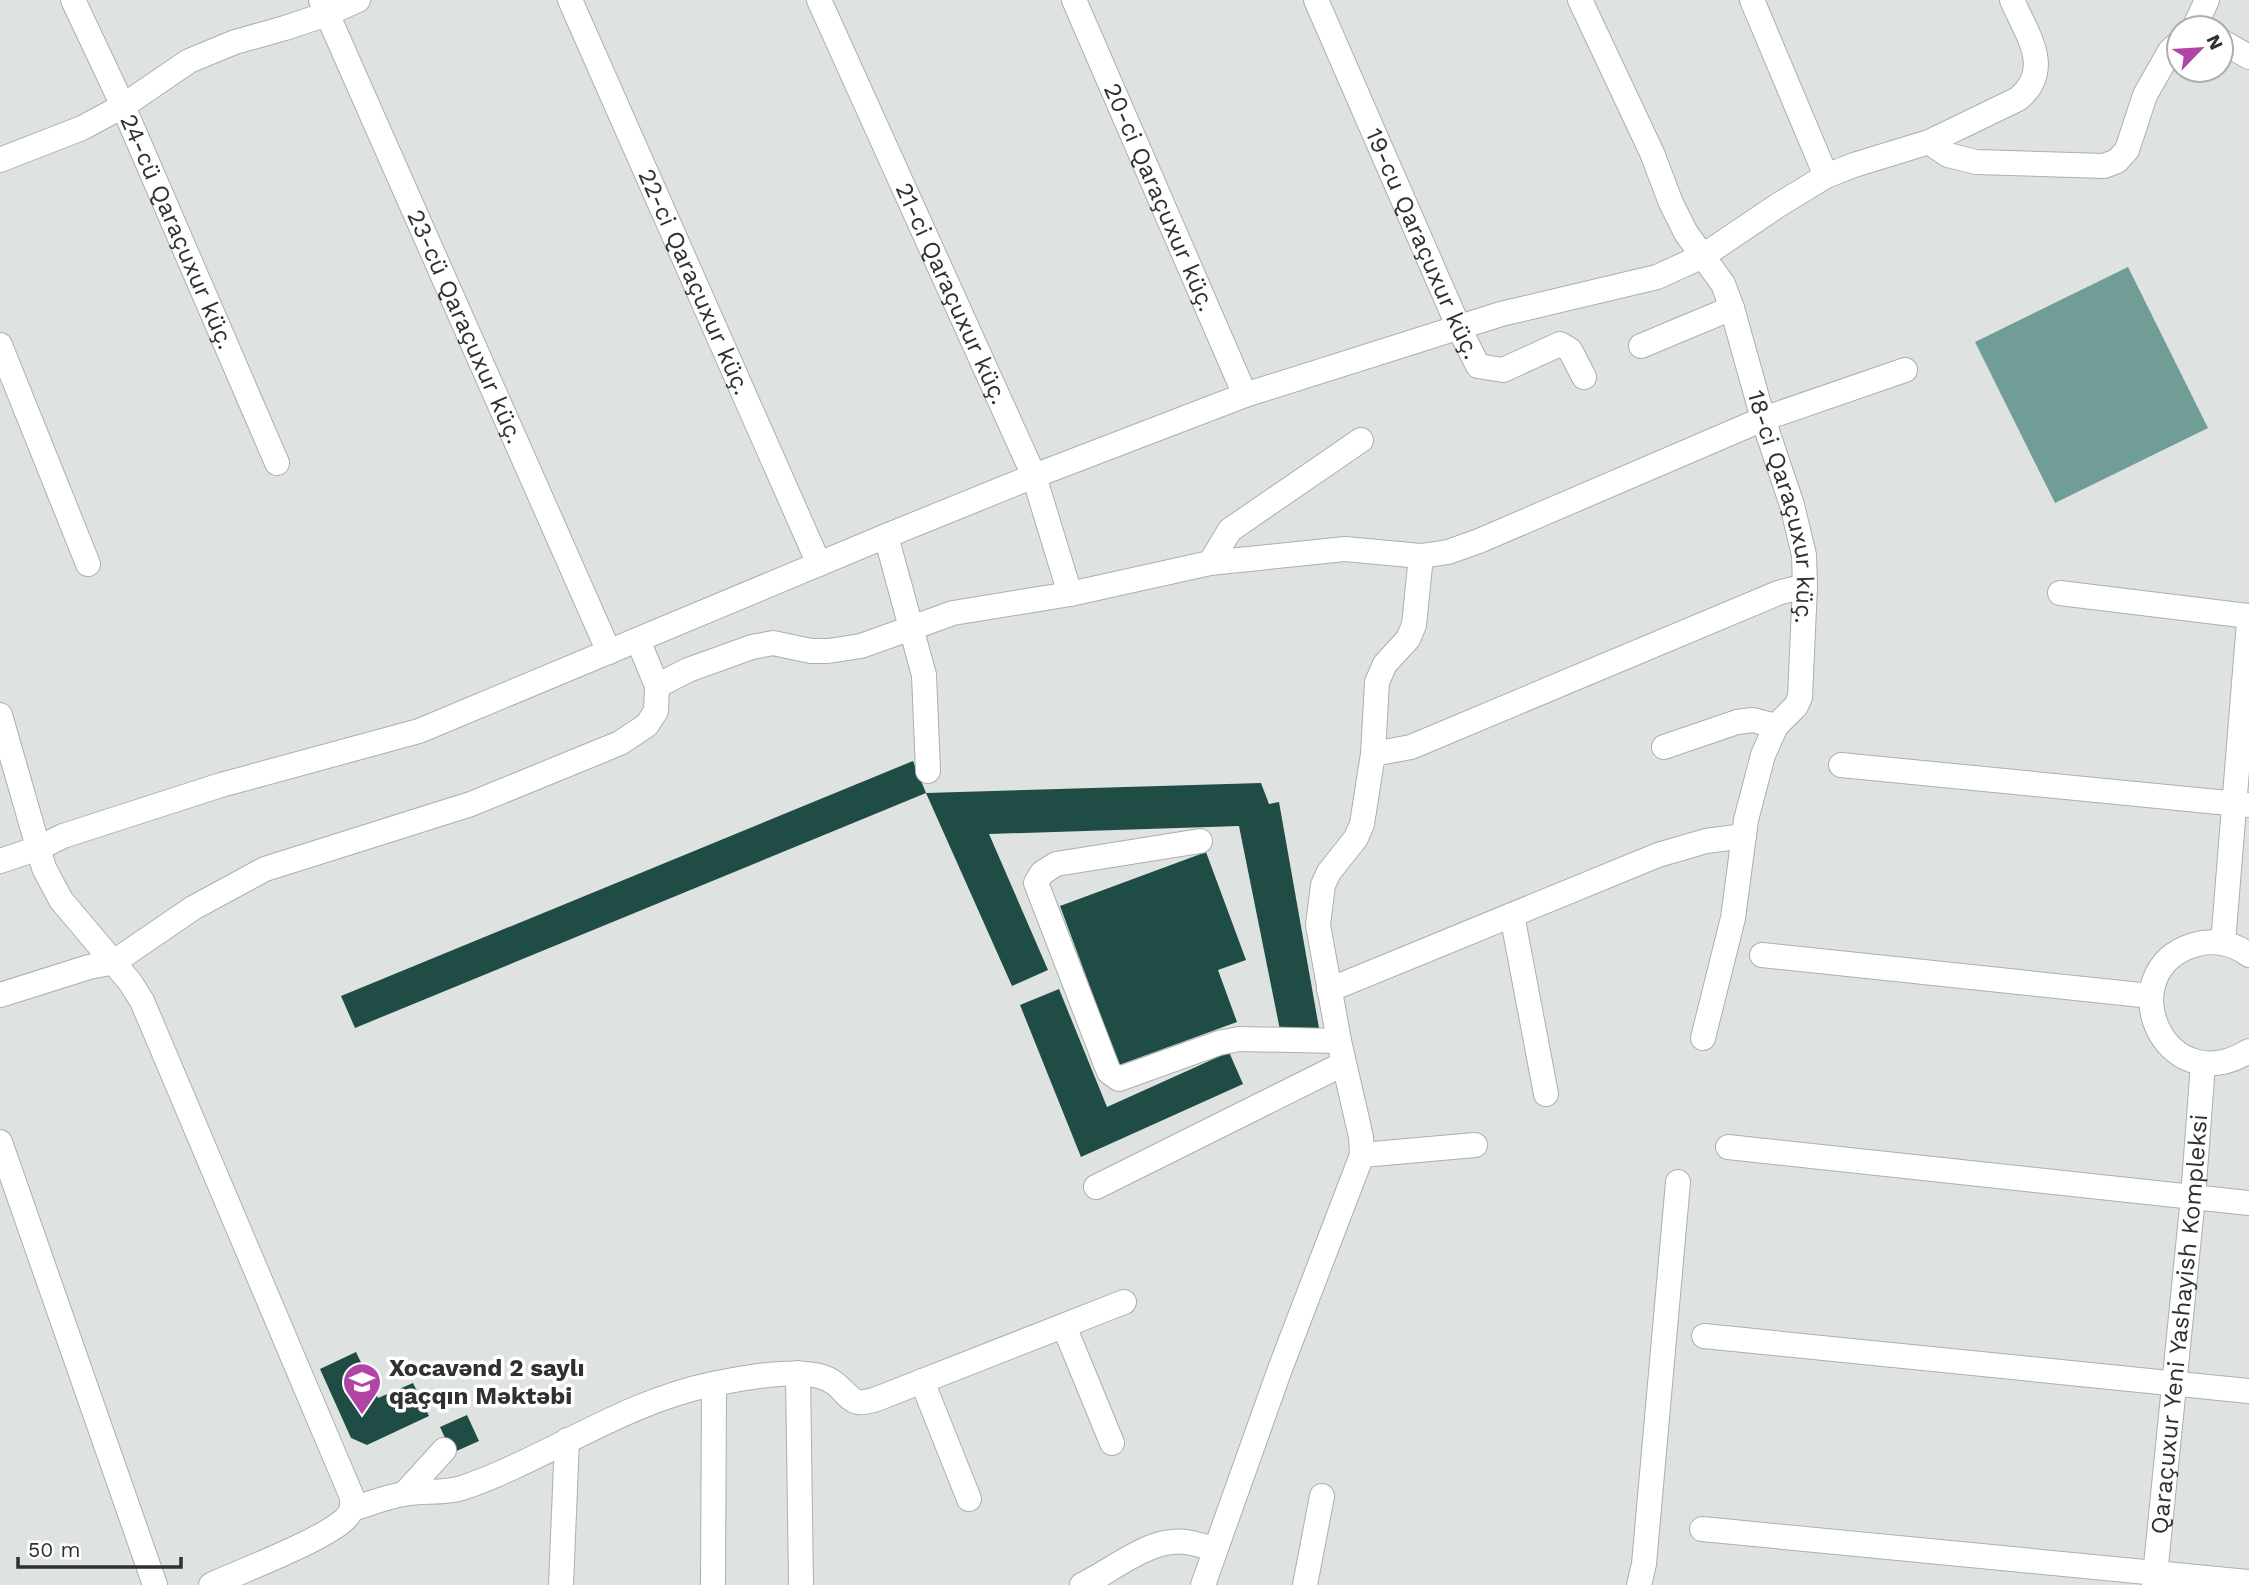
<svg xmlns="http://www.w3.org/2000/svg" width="2249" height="1585" font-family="'Work Sans',sans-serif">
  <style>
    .water { fill: #709e96 }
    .building { fill: #1f4c45 }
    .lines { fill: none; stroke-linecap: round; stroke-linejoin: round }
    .minor-casing { stroke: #abafae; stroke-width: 26 }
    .minor { stroke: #fff; stroke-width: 24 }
    .labels { text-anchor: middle; stroke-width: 7; stroke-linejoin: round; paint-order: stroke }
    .street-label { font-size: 24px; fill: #2f3130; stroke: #fff }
    .poi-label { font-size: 24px; font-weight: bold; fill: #2f3130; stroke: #fff; text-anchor: start }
  </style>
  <rect width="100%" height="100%" fill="#dee3e2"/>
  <path class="water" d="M 2128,267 L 2208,428 L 2055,503 L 1975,342 Z"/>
  <g class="building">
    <path d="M 913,761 L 926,793 L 1261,783 L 1269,804 L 1279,802 L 1319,1028 L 1281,1035 L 1239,826 L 989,834 L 1048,970 L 1012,986 L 926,793 L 355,1028 L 341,996 Z"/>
    <path d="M 1206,852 L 1246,960 L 1218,970 L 1237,1022 L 1119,1065 L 1060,906 Z"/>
    <path d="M 1059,989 L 1107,1107 L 1229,1052 L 1243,1084 L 1081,1157 L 1020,1005 Z"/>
    <path d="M 356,1352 L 378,1398 L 413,1383 L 429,1416 L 367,1445 L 351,1438 L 320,1369 Z"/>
    <path d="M 467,1415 L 479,1441 L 452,1453 L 440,1427 Z"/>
  </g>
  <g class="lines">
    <defs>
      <g id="minor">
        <path id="s1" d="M 73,0 L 123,106 L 277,463"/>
        <path id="s2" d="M 321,0 L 609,652"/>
        <path id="s3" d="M 570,0 L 819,564"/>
        <path id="s4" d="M 819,0 L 1034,476 L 1070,594"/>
        <path id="s5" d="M 1074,0 L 1245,395"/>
        <path id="s6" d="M 1316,0 L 1459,328 L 1478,366 L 1503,370 L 1560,344 L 1570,350 L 1584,377"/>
        <path id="s7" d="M 1580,0 L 1652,153 L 1671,203 L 1686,233 L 1723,284 L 1732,308 L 1763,419 L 1792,505 L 1804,555 L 1805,586 L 1800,697 L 1796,706 L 1776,726 L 1763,755 L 1746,820 L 1733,918 L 1703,1038"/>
        <path d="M 1752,0 L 1826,176"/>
        <path d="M 2194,28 L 2207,0"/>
        <path d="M 2221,41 L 2249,57"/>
        <path d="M 1929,142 L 1948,155 L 1976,162 L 2104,166 L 2117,161 L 2127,150 L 2145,95 L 2170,51 L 2179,43"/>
        <path d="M 0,160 L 82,128 L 123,106 L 189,61 L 235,42 L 285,28 L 327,14 L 358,0"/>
        <path d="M 0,345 L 88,564"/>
        <path d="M 1641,346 L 1732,308"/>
        <path d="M 886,536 L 924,675 L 928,771"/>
        <path d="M 1210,563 L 1230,530 L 1361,440"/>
        <path d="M 2060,593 L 2249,616"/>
        <path d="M 657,686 L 688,670 L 752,647 L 773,643 L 811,651 L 828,651 L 861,646 L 953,613 L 1070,594 L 1210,563 L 1345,549 L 1421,556 L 1448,552 L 1479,541 L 1763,419 L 1905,370"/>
        <path d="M 0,715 L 44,868 L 54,887 L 61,900 L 130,982 L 142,1001 L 352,1497 C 352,1505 353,1510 347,1517 C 329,1538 241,1571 211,1585"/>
        <path d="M 1664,747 L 1737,722 L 1753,720 L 1776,726"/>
        <path d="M 1373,754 L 1411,747 L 1778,593 L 1805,586"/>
        <path d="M 1841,765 L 2249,805"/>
        <path d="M 1200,841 L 1056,864 L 1042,873 L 1036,883 L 1109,1072 L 1119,1079 L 1219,1043 L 1239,1039 L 1339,1041"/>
        <path d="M 0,861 L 39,848 L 63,836 L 221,785 L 419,731 L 886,536 L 1034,476 L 1245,395 L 1501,314 L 1657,277 L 1703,256 L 1777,206 L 1826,176 L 1854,165 L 1929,142 L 2018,99 C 2054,69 2027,35 2012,0"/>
        <path d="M 1512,915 L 1546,1094"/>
        <path d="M 2223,943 L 2249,622"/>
        <path d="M 1762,955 L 2151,996"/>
        <path d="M 2249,955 C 2233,943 2213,939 2194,945 C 2109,971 2163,1104 2249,1051"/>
        <path d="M 1329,990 L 1658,855 L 1706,841 L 1744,836"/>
        <path d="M 0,995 L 89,967 L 114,962 L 193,908 L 265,869 L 471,804 L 620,743 L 647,725 L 656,711 L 657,686 L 638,640"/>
        <path d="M 0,1142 L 155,1585"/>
        <path d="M 1728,1147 L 2249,1203"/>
        <path d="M 1362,1155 L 1475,1145"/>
        <path d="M 1096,1187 L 1343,1064"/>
        <path d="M 1064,1326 L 1112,1443"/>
        <path d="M 1704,1336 L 2249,1391"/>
        <path d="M 798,1373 L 801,1585"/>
        <path d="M 922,1381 L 969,1499"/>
        <path d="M 404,1494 L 444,1450"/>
        <path d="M 352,1509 C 369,1504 386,1497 403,1494 C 423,1490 442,1494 462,1488 C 547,1459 623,1402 713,1384 C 744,1378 789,1369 819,1376 C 841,1381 845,1399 858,1402 C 862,1403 869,1401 874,1400 L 1124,1302"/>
        <path d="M 1702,1529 L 2249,1582"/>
        <path d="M 561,1585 L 567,1440"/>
        <path d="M 713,1585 L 714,1384"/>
        <path d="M 1082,1585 C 1109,1572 1142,1545 1171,1542 C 1186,1540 1200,1545 1214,1549"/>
        <path d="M 1203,1585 L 1280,1369 L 1362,1155 L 1361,1137 L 1339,1041 L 1318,925 L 1323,885 L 1329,872 L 1356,838 L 1362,824 L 1373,754 L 1377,682 L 1385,664 L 1408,639 L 1414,625 L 1421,556"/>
        <path d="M 1305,1585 L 1322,1496"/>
        <path d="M 1639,1585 L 1644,1564 L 1678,1182"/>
        <path id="s8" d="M 2154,1585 L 2193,1197 L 2203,1064"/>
      </g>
    </defs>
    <use href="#minor" class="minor-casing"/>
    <use href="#minor" class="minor"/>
  </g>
  <defs>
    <symbol id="school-pin" viewBox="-11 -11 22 30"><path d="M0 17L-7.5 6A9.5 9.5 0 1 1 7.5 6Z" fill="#b145a5" stroke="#fff"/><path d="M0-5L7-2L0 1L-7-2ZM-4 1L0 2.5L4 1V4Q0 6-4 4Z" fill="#fff"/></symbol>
  </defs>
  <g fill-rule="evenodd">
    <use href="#school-pin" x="340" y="1360" width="44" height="60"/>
  </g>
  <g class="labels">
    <g class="street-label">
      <text dy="8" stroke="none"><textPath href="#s5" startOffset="215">20-ci Qaraçuxur küç.</textPath></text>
      <text dy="8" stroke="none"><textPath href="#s1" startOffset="254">24-cü Qaraçuxur küç.</textPath></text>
      <text dy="8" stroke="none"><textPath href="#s6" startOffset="266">19-cu Qaraçuxur küç.</textPath></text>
      <text dy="8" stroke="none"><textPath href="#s3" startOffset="308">22-ci Qaraçuxur küç.</textPath></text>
      <text dy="8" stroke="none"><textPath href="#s4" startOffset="322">21-ci Qaraçuxur küç.</textPath></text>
      <text dy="8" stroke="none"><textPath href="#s2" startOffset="357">23-cü Qaraçuxur küç.</textPath></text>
      <text dy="8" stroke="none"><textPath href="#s7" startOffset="551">18-ci Qaraçuxur küç.</textPath></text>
      <text dy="8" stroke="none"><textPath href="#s8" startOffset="262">Qaraçuxur Yeni Yashayish Kompleksi</textPath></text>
    </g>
    <g class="poi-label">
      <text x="389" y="1376">Xocavənd 2 saylı<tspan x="389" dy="28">qaçqın Məktəbi</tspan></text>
    </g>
  </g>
  <g transform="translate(2200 49) rotate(65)"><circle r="33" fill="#ffffff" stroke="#acadac" stroke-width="2"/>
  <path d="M0-5L12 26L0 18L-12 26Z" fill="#b145a5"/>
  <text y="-10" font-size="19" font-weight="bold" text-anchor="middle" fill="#2f3130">N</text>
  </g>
  <path d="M18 1557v10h163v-10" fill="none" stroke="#2f3130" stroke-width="3.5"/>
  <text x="28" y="1557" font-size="21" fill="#2f3130" stroke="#ffffff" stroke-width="5" paint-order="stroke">50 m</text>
</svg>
